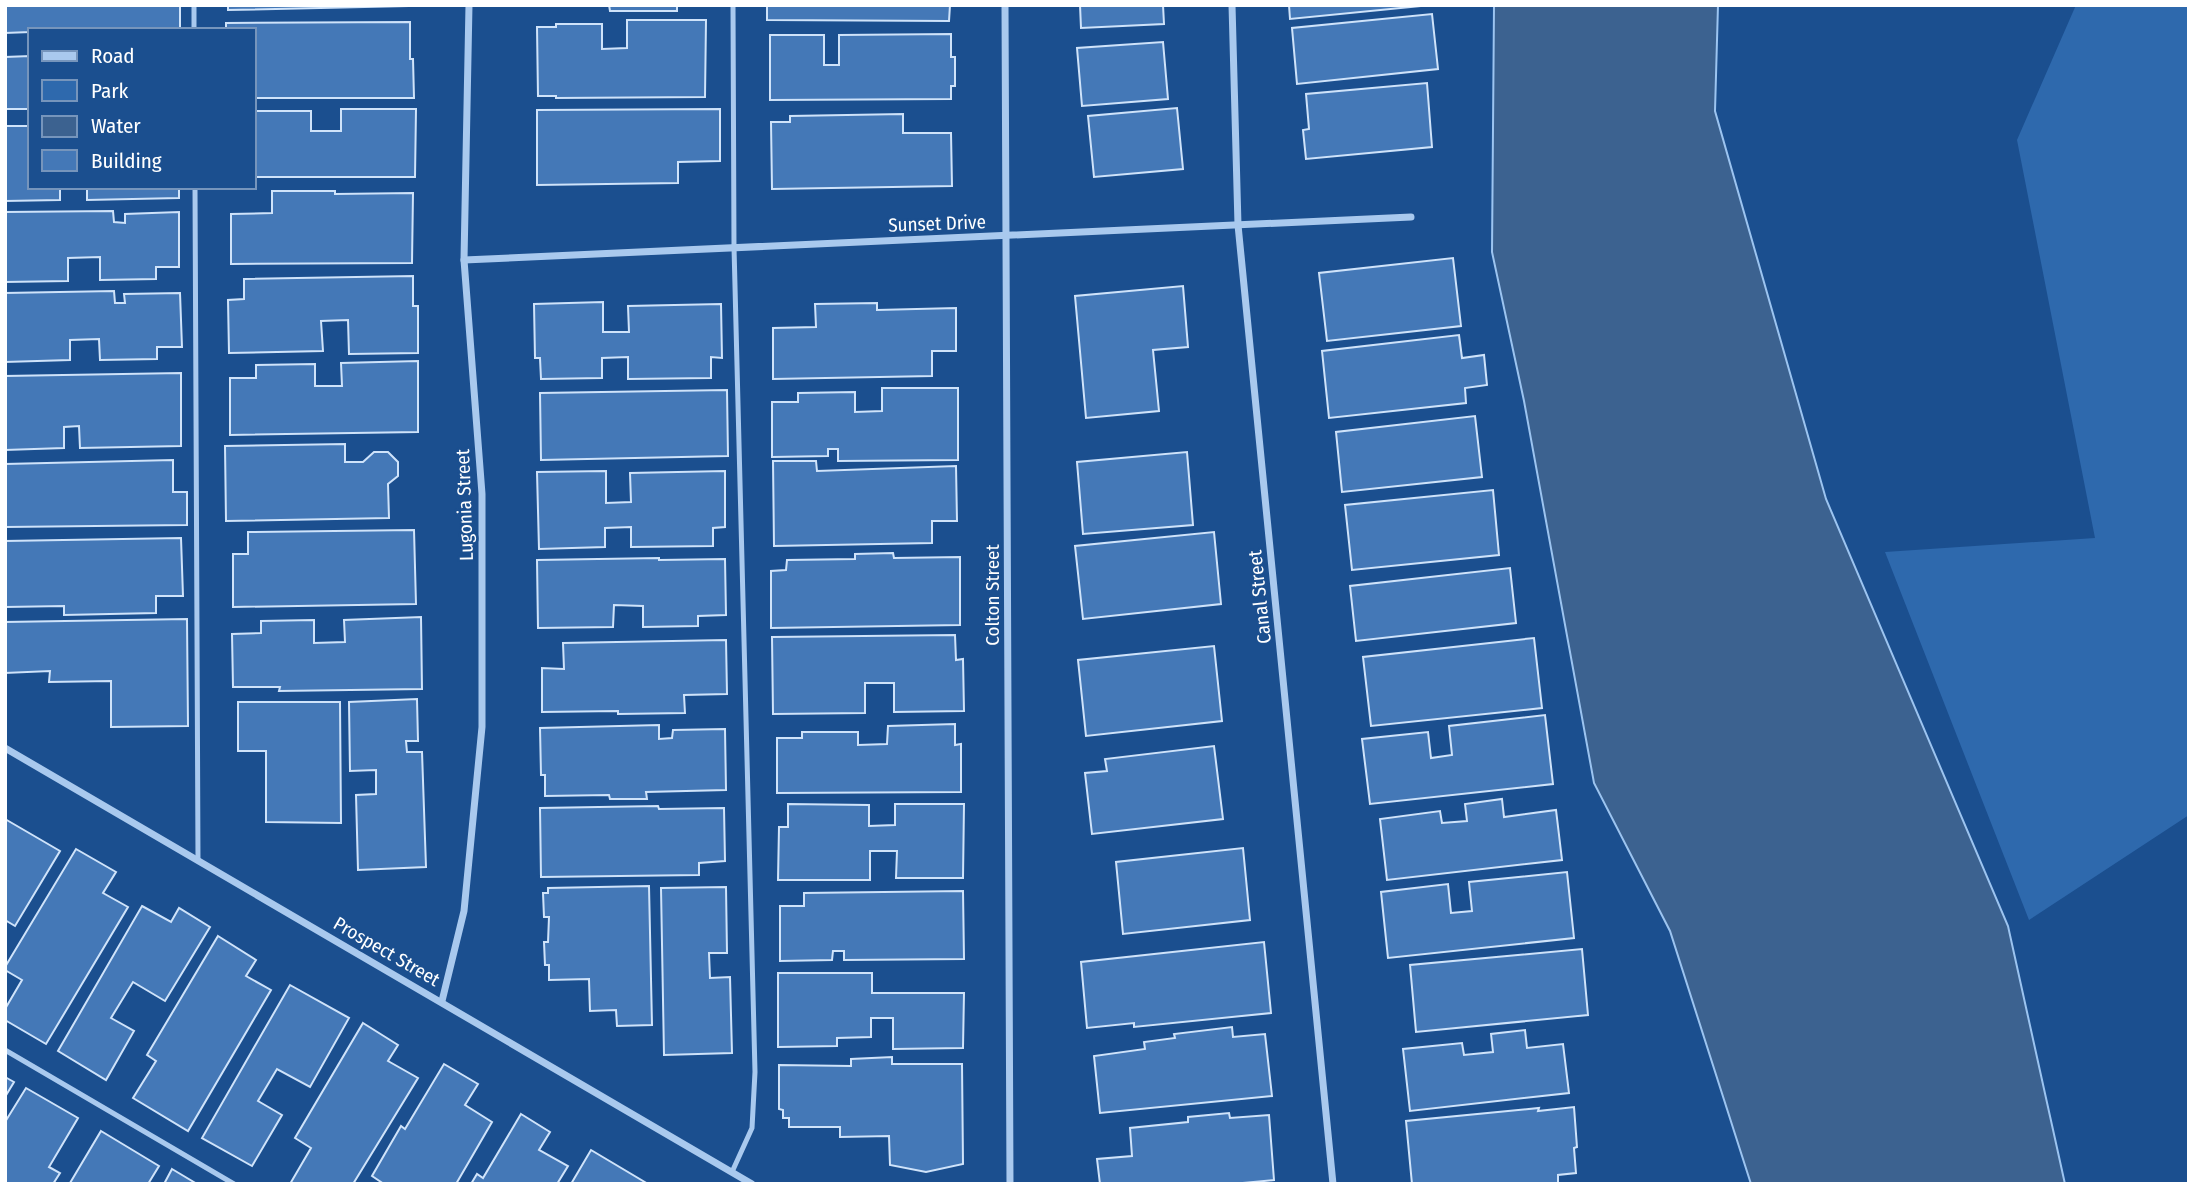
<svg xmlns="http://www.w3.org/2000/svg" width="2194" height="1189" font-family="'Fira Sans Condensed',sans-serif">
  <style>
    .green { fill: #2e69ad }
    .water { fill: #3c6290; stroke: #9cc4f0; stroke-width: 2 }
    .building { fill: #4478b7; stroke: #cfe3fa; stroke-width: 2 }
    .lines { fill: none; stroke-linecap: round; stroke-linejoin: round }
    .service { stroke: #a9c9ee; stroke-width: 5 }
    .minor { stroke: #a9c9ee; stroke-width: 7 }
    .labels { text-anchor: middle; stroke-width: 5; stroke-linejoin: round; paint-order: stroke }
    .street-label { font-size: 19px; fill: #fff; stroke: #1b4f8f }
  </style>
  <rect width="100%" height="100%" fill="#1b4f8f"/>
  <path class="green" d="M 2076,5 L 2189,5 L 2189,815 L 2029,920 L 1885,552 L 2095,538 L 2017,140 Z"/>
  <path class="water" d="M 1494,5 L 1718,5 L 1715,111 L 1826,499 L 2008,926 L 2065,1184 L 1751,1184 L 1670,931 L 1594,783 L 1524,401 L 1492,252 Z"/>
  <g class="building">
    <path d="M 5,5 L 180,5 L 180,30 L 30,30 L 30,32 L 5,33 Z"/>
    <path d="M 228,5 L 408,5 L 408,6 L 228,10 Z"/>
    <path d="M 609,5 L 677,5 L 677,11 L 610,11 Z"/>
    <path d="M 767,5 L 950,5 L 949,21 L 767,20 Z"/>
    <path d="M 1080,5 L 1163,5 L 1164,24 L 1081,28 Z"/>
    <path d="M 1289,5 L 1431,5 L 1290,19 Z"/>
    <path d="M 1432,14 L 1438,69 L 1297,84 L 1292,28 Z"/>
    <path d="M 627,20 L 706,20 L 705,97 L 556,98 L 556,96 L 538,96 L 537,27 L 556,27 L 556,24 L 602,24 L 602,49 L 627,48 Z"/>
    <path d="M 410,22 L 410,59 L 413,59 L 414,98 L 254,98 L 254,30 L 226,30 L 226,23 Z"/>
    <path d="M 951,34 L 951,57 L 955,57 L 955,86 L 951,86 L 951,99 L 770,100 L 770,35 L 824,35 L 824,65 L 839,65 L 839,35 Z"/>
    <path d="M 1163,42 L 1168,99 L 1082,106 L 1077,48 Z"/>
    <path d="M 30,56 L 30,109 L 5,109 L 5,57 Z"/>
    <path d="M 1427,83 L 1432,147 L 1306,159 L 1303,130 L 1309,129 L 1306,94 Z"/>
    <path d="M 1177,108 L 1183,169 L 1094,177 L 1088,116 Z"/>
    <path d="M 341,109 L 416,109 L 415,177 L 254,177 L 254,111 L 311,111 L 311,131 L 341,131 Z"/>
    <path d="M 720,109 L 720,161 L 678,162 L 678,183 L 537,185 L 537,110 Z"/>
    <path d="M 903,114 L 903,133 L 951,133 L 952,186 L 772,189 L 771,122 L 790,122 L 790,116 Z"/>
    <path d="M 5,126 L 30,126 L 30,187 L 60,187 L 60,200 L 5,201 Z"/>
    <path d="M 87,187 L 179,187 L 179,198 L 87,200 Z"/>
    <path d="M 272,191 L 335,191 L 335,194 L 413,193 L 412,263 L 231,264 L 231,214 L 272,213 Z"/>
    <path d="M 113,211 L 114,222 L 125,223 L 125,214 L 179,212 L 179,267 L 156,267 L 156,279 L 100,280 L 100,257 L 68,258 L 68,281 L 5,282 L 5,212 Z"/>
    <path d="M 1453,258 L 1461,326 L 1327,341 L 1319,273 Z"/>
    <path d="M 413,276 L 413,306 L 418,306 L 418,353 L 349,354 L 348,320 L 321,321 L 323,351 L 229,353 L 228,300 L 244,299 L 244,279 Z"/>
    <path d="M 1183,286 L 1188,347 L 1153,350 L 1159,411 L 1086,418 L 1075,296 Z"/>
    <path d="M 114,291 L 115,303 L 125,303 L 124,294 L 180,293 L 182,347 L 157,347 L 157,359 L 100,360 L 99,339 L 70,340 L 70,360 L 5,362 L 5,293 Z"/>
    <path d="M 603,302 L 603,332 L 629,332 L 628,306 L 721,304 L 722,358 L 711,357 L 711,378 L 628,379 L 628,357 L 602,358 L 602,378 L 541,379 L 540,358 L 535,358 L 534,304 Z"/>
    <path d="M 877,303 L 877,310 L 956,308 L 956,351 L 932,351 L 932,376 L 773,379 L 773,328 L 816,327 L 815,304 Z"/>
    <path d="M 1459,335 L 1462,358 L 1484,355 L 1487,385 L 1465,388 L 1466,403 L 1329,418 L 1322,351 Z"/>
    <path d="M 418,361 L 418,432 L 230,435 L 230,378 L 256,378 L 256,365 L 315,364 L 315,386 L 342,386 L 341,363 Z"/>
    <path d="M 181,373 L 181,446 L 80,448 L 79,426 L 64,427 L 64,448 L 5,450 L 5,376 Z"/>
    <path d="M 882,388 L 958,388 L 958,460 L 838,461 L 838,449 L 828,449 L 828,456 L 772,457 L 772,402 L 798,402 L 798,393 L 855,392 L 855,412 L 882,411 Z"/>
    <path d="M 727,390 L 728,456 L 541,460 L 540,393 Z"/>
    <path d="M 1475,416 L 1482,477 L 1342,492 L 1336,432 Z"/>
    <path d="M 345,444 L 345,462 L 363,462 L 374,452 L 388,452 L 398,462 L 398,476 L 388,484 L 389,518 L 226,521 L 225,446 Z"/>
    <path d="M 1187,452 L 1193,525 L 1083,534 L 1077,462 Z"/>
    <path d="M 173,460 L 173,492 L 187,492 L 187,525 L 5,527 L 5,464 Z"/>
    <path d="M 773,461 L 816,461 L 817,471 L 956,466 L 957,521 L 932,521 L 932,543 L 774,546 Z"/>
    <path d="M 606,471 L 606,503 L 631,502 L 630,473 L 725,471 L 725,527 L 713,528 L 713,546 L 631,547 L 631,527 L 605,528 L 605,547 L 539,549 L 537,472 Z"/>
    <path d="M 1493,490 L 1499,555 L 1352,570 L 1345,505 Z"/>
    <path d="M 414,530 L 416,604 L 233,607 L 233,554 L 248,554 L 248,532 Z"/>
    <path d="M 1214,532 L 1221,604 L 1083,619 L 1075,546 Z"/>
    <path d="M 181,538 L 183,596 L 156,596 L 156,613 L 64,615 L 64,606 L 5,607 L 5,541 Z"/>
    <path d="M 893,553 L 894,558 L 960,557 L 960,625 L 771,628 L 771,571 L 786,570 L 787,560 L 855,559 L 855,554 Z"/>
    <path d="M 659,558 L 659,560 L 725,559 L 726,615 L 698,616 L 698,626 L 643,627 L 643,606 L 614,605 L 613,627 L 538,628 L 537,560 Z"/>
    <path d="M 1510,568 L 1516,623 L 1356,641 L 1350,586 Z"/>
    <path d="M 421,617 L 422,689 L 279,691 L 280,687 L 233,687 L 232,634 L 261,633 L 261,621 L 314,620 L 314,643 L 345,642 L 344,620 Z"/>
    <path d="M 187,619 L 188,726 L 111,727 L 111,681 L 49,682 L 50,671 L 5,673 L 5,622 Z"/>
    <path d="M 955,635 L 956,660 L 963,659 L 964,711 L 894,712 L 894,683 L 865,683 L 865,713 L 773,714 L 772,637 Z"/>
    <path d="M 1534,638 L 1542,708 L 1371,726 L 1363,657 Z"/>
    <path d="M 726,640 L 727,694 L 684,695 L 685,713 L 618,714 L 618,711 L 542,712 L 542,668 L 564,669 L 563,643 Z"/>
    <path d="M 1214,646 L 1222,721 L 1086,736 L 1078,660 Z"/>
    <path d="M 417,699 L 418,741 L 406,741 L 407,752 L 422,752 L 426,867 L 358,870 L 356,795 L 376,794 L 376,770 L 350,771 L 349,702 Z"/>
    <path d="M 238,702 L 340,702 L 341,823 L 266,822 L 266,751 L 238,751 Z"/>
    <path d="M 1545,715 L 1553,784 L 1370,804 L 1362,739 L 1428,732 L 1431,758 L 1452,755 L 1449,726 Z"/>
    <path d="M 955,724 L 955,745 L 961,744 L 961,792 L 777,793 L 777,738 L 802,738 L 802,732 L 858,732 L 858,745 L 887,744 L 888,726 Z"/>
    <path d="M 659,725 L 659,739 L 672,738 L 673,730 L 725,729 L 726,790 L 646,792 L 647,799 L 610,799 L 609,795 L 545,796 L 545,775 L 541,775 L 540,728 Z"/>
    <path d="M 1214,746 L 1223,819 L 1092,834 L 1085,773 L 1107,771 L 1105,759 Z"/>
    <path d="M 1502,799 L 1504,817 L 1556,810 L 1562,860 L 1387,880 L 1380,819 L 1440,811 L 1442,823 L 1467,821 L 1465,804 Z"/>
    <path d="M 788,804 L 869,805 L 869,826 L 895,825 L 895,804 L 964,804 L 963,878 L 896,878 L 897,851 L 870,851 L 870,880 L 778,880 L 779,827 L 788,827 Z"/>
    <path d="M 658,806 L 659,809 L 724,808 L 725,861 L 699,863 L 699,875 L 541,877 L 540,808 Z"/>
    <path d="M 5,819 L 60,851 L 15,926 L 5,920 Z"/>
    <path d="M 1243,848 L 1250,920 L 1123,934 L 1116,862 Z"/>
    <path d="M 76,849 L 116,872 L 103,893 L 128,907 L 46,1044 L 5,1020 L 5,1009 L 22,980 L 5,970 L 5,967 Z"/>
    <path d="M 1567,872 L 1574,938 L 1388,958 L 1381,892 L 1448,884 L 1451,913 L 1472,911 L 1469,882 Z"/>
    <path d="M 649,886 L 652,1025 L 617,1026 L 616,1010 L 590,1011 L 589,979 L 549,980 L 549,965 L 545,965 L 544,942 L 548,942 L 549,917 L 544,917 L 543,893 L 548,893 L 548,888 Z"/>
    <path d="M 726,887 L 727,953 L 709,953 L 710,978 L 730,977 L 732,1053 L 664,1055 L 661,888 Z"/>
    <path d="M 963,891 L 964,959 L 844,960 L 844,951 L 833,951 L 832,960 L 780,961 L 780,906 L 804,906 L 804,893 Z"/>
    <path d="M 142,906 L 171,922 L 179,908 L 210,927 L 165,1001 L 133,982 L 111,1018 L 134,1031 L 106,1080 L 58,1051 Z"/>
    <path d="M 218,936 L 256,960 L 246,976 L 271,990 L 188,1131 L 133,1098 L 156,1061 L 147,1055 Z"/>
    <path d="M 1264,942 L 1271,1013 L 1134,1027 L 1134,1023 L 1087,1028 L 1081,962 Z"/>
    <path d="M 1582,949 L 1588,1015 L 1416,1032 L 1410,965 Z"/>
    <path d="M 778,973 L 872,973 L 872,993 L 964,993 L 963,1048 L 893,1049 L 893,1018 L 871,1018 L 871,1037 L 837,1038 L 837,1046 L 778,1047 Z"/>
    <path d="M 290,985 L 349,1018 L 310,1087 L 277,1069 L 258,1101 L 282,1115 L 252,1166 L 202,1138 Z"/>
    <path d="M 363,1023 L 398,1045 L 388,1061 L 418,1078 L 353,1184 L 290,1184 L 311,1148 L 295,1138 Z"/>
    <path d="M 1232,1027 L 1233,1037 L 1265,1034 L 1272,1096 L 1100,1113 L 1094,1056 L 1145,1049 L 1144,1042 L 1175,1038 L 1174,1034 Z"/>
    <path d="M 1525,1030 L 1527,1048 L 1563,1044 L 1569,1093 L 1410,1111 L 1403,1049 L 1462,1043 L 1464,1055 L 1493,1052 L 1491,1034 Z"/>
    <path d="M 892,1057 L 892,1064 L 962,1064 L 963,1164 L 926,1172 L 890,1165 L 889,1136 L 840,1137 L 840,1127 L 789,1127 L 789,1118 L 783,1118 L 783,1110 L 779,1109 L 779,1065 L 851,1066 L 851,1059 Z"/>
    <path d="M 444,1064 L 478,1084 L 465,1105 L 492,1122 L 456,1184 L 384,1184 L 372,1176 L 401,1126 L 405,1129 Z"/>
    <path d="M 5,1077 L 14,1082 L 5,1097 Z"/>
    <path d="M 26,1088 L 78,1118 L 49,1167 L 60,1173 L 53,1184 L 5,1184 L 5,1122 Z"/>
    <path d="M 1574,1107 L 1577,1147 L 1574,1148 L 1576,1173 L 1558,1175 L 1558,1184 L 1412,1184 L 1406,1121 L 1539,1108 L 1538,1111 Z"/>
    <path d="M 1229,1113 L 1230,1118 L 1269,1115 L 1274,1180 L 1232,1184 L 1100,1184 L 1097,1159 L 1132,1156 L 1130,1128 L 1188,1122 L 1188,1117 Z"/>
    <path d="M 521,1114 L 550,1132 L 539,1150 L 568,1166 L 557,1184 L 471,1184 L 477,1174 L 483,1178 Z"/>
    <path d="M 101,1131 L 159,1166 L 148,1184 L 70,1183 Z"/>
    <path d="M 591,1150 L 648,1184 L 571,1184 Z"/>
    <path d="M 172,1169 L 197,1184 L 164,1184 Z"/>
  </g>
  <g class="lines">
    <g class="service">
      <path d="M 194,5 L 194,30"/>
      <path d="M 195,187 L 198,860"/>
      <path d="M 5,1050 L 234,1184"/>
      <path d="M 732,1172 L 752,1128 L 755,1072 L 734,247 L 733,5"/>
    </g>
    <g class="minor">
      <path d="M 1005,5 L 1010,1184"/>
      <path d="M 1232,5 L 1238,225 L 1333,1184"/>
      <path d="M 464,260 L 1411,217"/>
      <path d="M 5,748 L 752,1184"/>
      <path d="M 442,1001 L 464,911 L 482,727 L 482,494 L 464,260 L 469,5"/>
    </g>
  </g>
  <g class="labels">
    <g class="street-label">
      <text transform="translate(937 223) rotate(-2)" y="7">Sunset Drive</text>
      <text transform="translate(464 505) rotate(-92)" y="7">Lugonia Street</text>
      <text transform="translate(992 595) rotate(-90)" y="7">Colton Street</text>
      <text transform="translate(1259 597) rotate(-96)" y="7">Canal Street</text>
      <text transform="translate(387 951) rotate(30)" y="7">Prospect Street</text>
    </g>
  </g>
  <rect width="2194" height="1189" fill="none" stroke="#ffffff" stroke-width="14"/>
  <rect x="28" y="28" width="228" height="161" fill="#1b4f8f" stroke="#7695bc" stroke-width="2"/>
  <rect x="42" y="51" width="35" height="10" fill="#a9c9ee" stroke="#7695bc" stroke-width="2"/>
  <text x="91" y="63" font-size="21" fill="#ffffff">Road</text>
  <rect x="42" y="80" width="35" height="21" fill="#2e69ad" stroke="#7695bc" stroke-width="2"/>
  <text x="91" y="98" font-size="21" fill="#ffffff">Park</text>
  <rect x="42" y="116" width="35" height="21" fill="#3c6290" stroke="#7695bc" stroke-width="2"/>
  <text x="91" y="133" font-size="21" fill="#ffffff">Water</text>
  <rect x="42" y="150" width="35" height="21" fill="#4478b7" stroke="#7695bc" stroke-width="2"/>
  <text x="91" y="168" font-size="21" fill="#ffffff">Building</text>
</svg>
